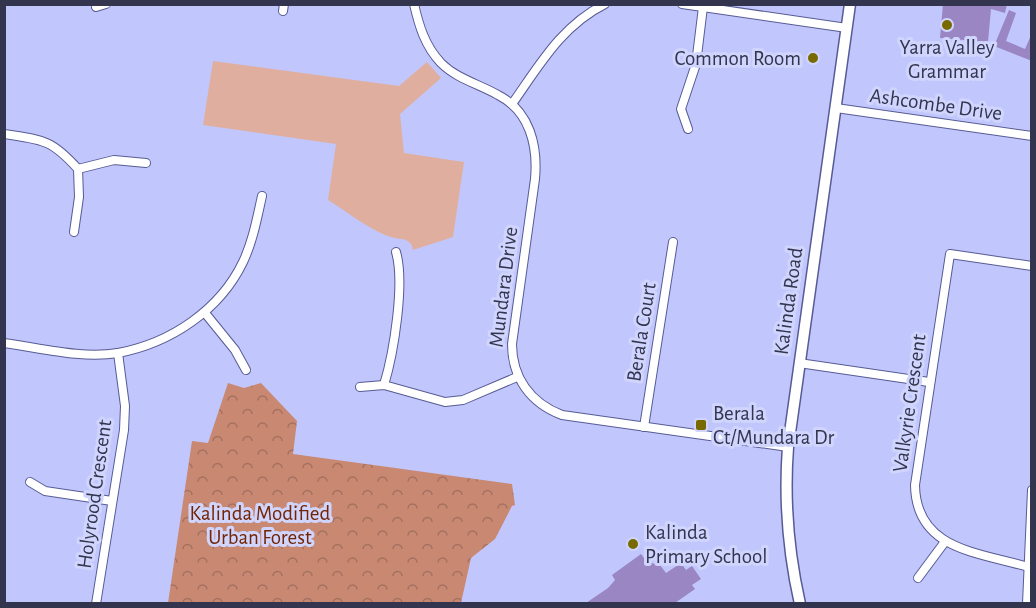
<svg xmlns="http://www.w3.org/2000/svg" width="1036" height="608" font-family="'Alegreya Sans',sans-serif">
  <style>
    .forest { fill: url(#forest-crowns) }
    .green { fill: #e0ae9e }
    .building { fill: #9b86c4 }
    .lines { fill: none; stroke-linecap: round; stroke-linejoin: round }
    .street-casing { stroke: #575b95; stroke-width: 10 }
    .secondary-casing { stroke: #575b95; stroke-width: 13 }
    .street { stroke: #fff; stroke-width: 8 }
    .secondary { stroke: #fff; stroke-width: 10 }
    .poi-dot { fill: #786900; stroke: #d0d5fd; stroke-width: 2 }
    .labels { text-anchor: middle; stroke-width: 6; stroke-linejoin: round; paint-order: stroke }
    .poi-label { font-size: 21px; fill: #33354f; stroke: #d0d5fd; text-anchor: start }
    .street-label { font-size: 21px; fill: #33354f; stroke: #d0d5fd }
    .park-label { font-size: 21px; fill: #732403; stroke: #d0d5fd }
  </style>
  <defs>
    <pattern id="forest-crowns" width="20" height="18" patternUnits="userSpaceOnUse" patternTransform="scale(1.5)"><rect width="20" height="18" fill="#c98871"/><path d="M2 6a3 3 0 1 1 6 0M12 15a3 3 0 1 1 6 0" fill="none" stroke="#a4705f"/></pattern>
  </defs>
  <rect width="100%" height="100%" fill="#c1c7fc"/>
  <path class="forest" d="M 228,383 L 244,388 L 261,383 L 297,421 L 293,454 L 512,484 L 515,505 L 512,506 L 495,539 L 471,558 L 461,603 L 168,603 L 192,441 L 208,443 Z"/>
  <path class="green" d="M 213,61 L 399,86 L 427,62 L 441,78 L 400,114 L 404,153 L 464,162 L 453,237 L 413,250 C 411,237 400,240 391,237 C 371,231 346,211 328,200 L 336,144 L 203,125 Z"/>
  <g class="building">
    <path d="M 943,4 L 1007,4 L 1005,13 L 991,9 L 988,42 L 940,38 Z"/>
    <path d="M 1009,10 L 1016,13 L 1006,41 L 1025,49 L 1032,33 L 1032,61 L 994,46 Z"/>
    <path d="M 641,554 L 647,562 L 660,565 L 666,573 L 681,563 L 686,570 L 692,566 L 701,579 L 692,585 L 695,589 L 675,603 L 586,603 L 608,588 L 615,580 L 612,575 Z"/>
  </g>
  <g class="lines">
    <defs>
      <g id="street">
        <path d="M 414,4 C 419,26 425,46 441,63 C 457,79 479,84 498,95 C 530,111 538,146 535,179 L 512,344 C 512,377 530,403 562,415 L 788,447"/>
        <path d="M 682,4 L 847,28"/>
        <path d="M 96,7 L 106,4"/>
        <path d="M 283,11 L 284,4"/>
        <path d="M 512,104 C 539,66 561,26 605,4"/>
        <path d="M 836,108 L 1032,136"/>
        <path d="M 688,129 L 681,109 L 696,64 L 703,7"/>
        <path d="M 4,134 C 43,140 51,139 78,169 L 79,197 L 74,232"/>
        <path d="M 78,169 L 114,160 L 146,163"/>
        <path d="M 205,313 L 235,350 L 246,370"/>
        <path d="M 4,343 C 41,348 82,359 118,353 C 171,343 220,310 243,262 C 253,241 257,218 262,196"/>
        <path d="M 799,363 L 929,382"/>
        <path d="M 384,385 C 394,352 405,283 396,252"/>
        <path d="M 360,387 L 384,385 L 445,402 L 463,400 L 517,377"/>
        <path d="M 644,427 L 673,242"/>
        <path d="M 30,482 L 45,491 L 112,501"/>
        <path d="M 1028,567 C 978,552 916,550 915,485 L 950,254 L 1032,266"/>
        <path d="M 918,578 L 944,543"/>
        <path d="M 96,604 L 124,430 L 125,406 L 118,353"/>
        <path d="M 1027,604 L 1032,490"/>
      </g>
      <path id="secondary" d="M 800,604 C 788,551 784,500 788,447 L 850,4"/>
    </defs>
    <use href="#street" class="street-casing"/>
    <use href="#secondary" class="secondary-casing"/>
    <use href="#street" class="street"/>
    <use href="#secondary" class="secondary"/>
  </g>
  <g class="poi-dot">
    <circle cx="947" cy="25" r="6"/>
    <circle cx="813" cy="58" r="6"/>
    <rect x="695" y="419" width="12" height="12" rx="3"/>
    <circle cx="633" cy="544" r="6"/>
  </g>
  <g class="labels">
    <g class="poi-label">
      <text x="947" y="54" text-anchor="middle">Yarra Valley<tspan x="947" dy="24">Grammar</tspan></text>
      <text x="801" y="65" text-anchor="end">Common Room</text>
      <text x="713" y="420">Berala<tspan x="713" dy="24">Ct/Mundara Dr</tspan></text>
      <text x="645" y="539">Kalinda<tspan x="645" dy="24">Primary School</tspan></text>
    </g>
    <g class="street-label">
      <text transform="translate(936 104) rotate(8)" y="7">Ashcombe Drive</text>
      <text transform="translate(503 287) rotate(-83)" y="7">Mundara Drive</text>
      <text transform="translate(788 301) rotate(-82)" y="7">Kalinda Road</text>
      <text transform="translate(641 332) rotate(-81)" y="7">Berala Court</text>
      <text transform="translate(909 403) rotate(-82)" y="7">Valkyrie Crescent</text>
      <text transform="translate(94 494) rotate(-82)" y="7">Holyrood Crescent</text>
    </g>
    <g class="park-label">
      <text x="260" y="520">Kalinda Modified<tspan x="260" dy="24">Urban Forest</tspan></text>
    </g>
  </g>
  <rect width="1036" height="608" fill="none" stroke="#33354f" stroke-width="12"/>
</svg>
